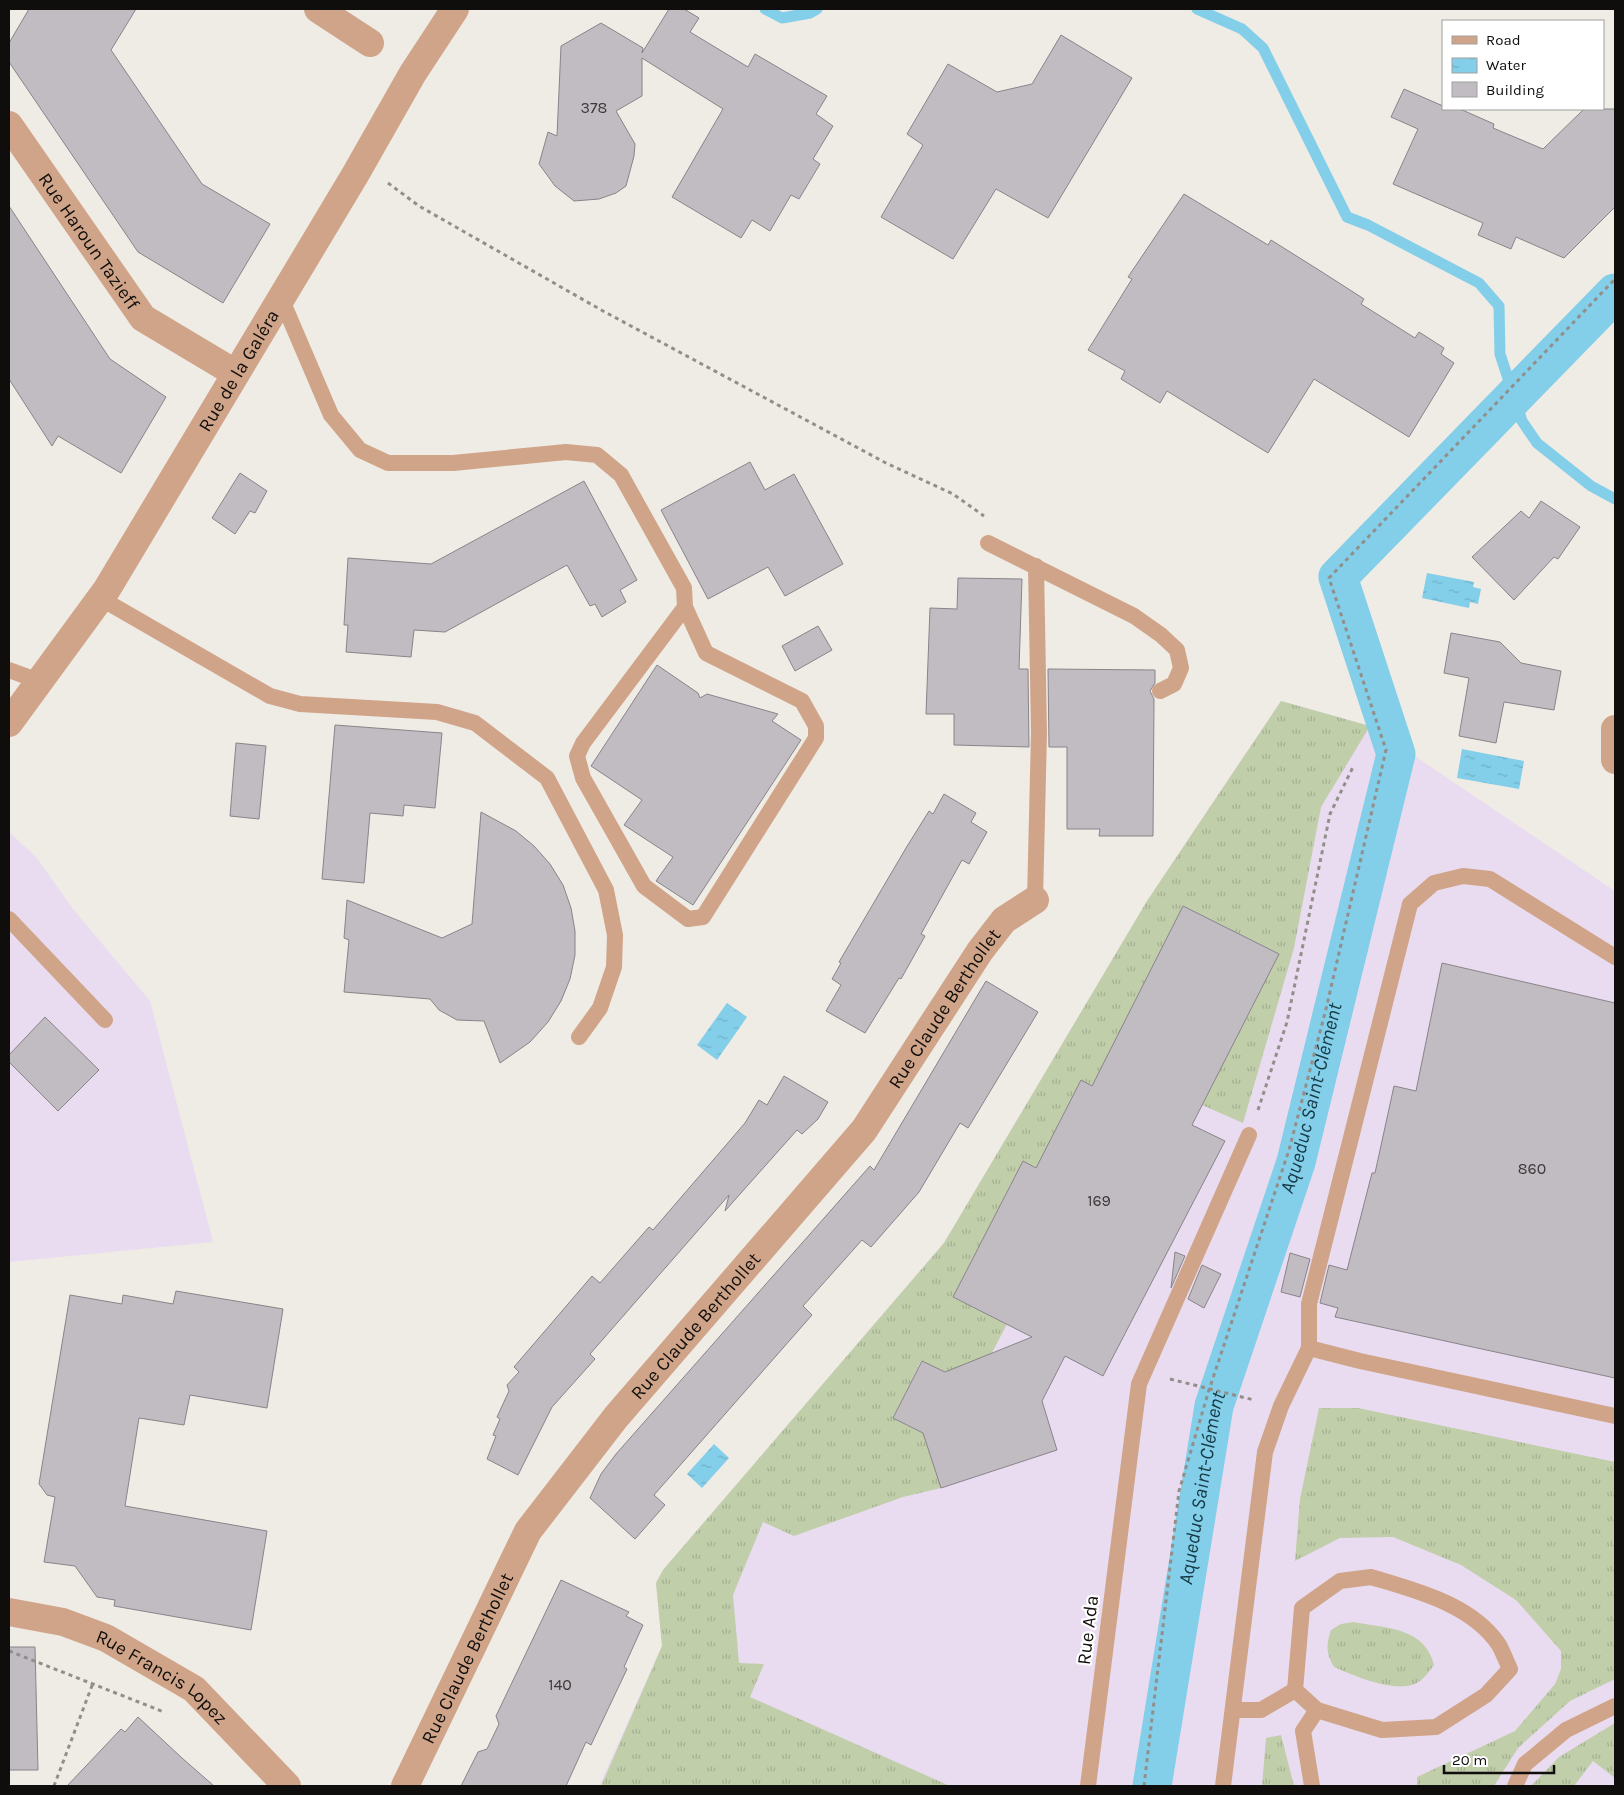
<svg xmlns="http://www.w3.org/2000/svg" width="1624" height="1795" font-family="Karla,sans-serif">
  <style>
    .education { fill: #e9dcf0 }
    .grass { fill: url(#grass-tufts) }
    .water { fill: url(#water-ripples) }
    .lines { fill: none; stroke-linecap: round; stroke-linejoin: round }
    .stream { stroke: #83cee9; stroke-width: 11 }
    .canal { stroke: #83cee9; stroke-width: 39 }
    .building { fill: #c1bcc2; stroke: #888489 }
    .path { stroke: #928f8b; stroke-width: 3; stroke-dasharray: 4 4; stroke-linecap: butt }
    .lane { stroke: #d0a488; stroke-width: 16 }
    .street { stroke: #d0a488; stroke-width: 28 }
    .labels { text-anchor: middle; stroke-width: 4.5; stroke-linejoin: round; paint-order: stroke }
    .number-label { font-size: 16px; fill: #3c3a3a }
    .street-label { font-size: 19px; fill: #0f0e0c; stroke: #fff }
    .water-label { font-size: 20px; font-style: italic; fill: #163a45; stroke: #fff }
  </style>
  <defs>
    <pattern id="grass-tufts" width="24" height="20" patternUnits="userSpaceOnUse" patternTransform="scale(1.25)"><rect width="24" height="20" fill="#c0ceaa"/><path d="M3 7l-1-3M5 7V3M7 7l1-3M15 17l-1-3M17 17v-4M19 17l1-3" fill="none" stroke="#a4b091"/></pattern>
    <pattern id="water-ripples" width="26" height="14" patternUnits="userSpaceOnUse" patternTransform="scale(1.25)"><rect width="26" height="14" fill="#83cee9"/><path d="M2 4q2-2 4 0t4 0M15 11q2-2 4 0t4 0" fill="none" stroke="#70b0c7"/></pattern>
  </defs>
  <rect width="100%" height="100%" fill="#efebe5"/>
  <g class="education">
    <path d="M 1281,701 L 1370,726 L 1615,891 L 1615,1786 L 599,1786 L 662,1646 L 656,1583 L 663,1570 L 944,1243 L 1147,901 Z"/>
    <path d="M 9,832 L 36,857 L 73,909 L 150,1001 L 213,1242 L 9,1262 Z"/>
  </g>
  <g class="grass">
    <path d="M 1281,701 L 1370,726 L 1321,807 L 1294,948 L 1243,1123 L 1202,1105 L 1278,955 L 1130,1105 L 1081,1080 L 1057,1126 L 1083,1192 L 1023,1161 L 999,1207 L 1039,1279 L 978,1248 L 953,1297 L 1007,1324 L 983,1370 L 945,1372 L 921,1361 L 893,1418 L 923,1433 L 941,1488 L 903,1497 L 794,1536 L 763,1522 L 733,1595 L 739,1663 L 764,1664 L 750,1697 L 950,1786 L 601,1786 L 662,1646 L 656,1583 L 663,1570 L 944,1243 L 1147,901 Z"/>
    <path d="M 1319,1408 L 1358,1408 L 1615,1462 L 1615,1679 L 1570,1701 L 1518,1748 L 1494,1786 L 1417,1786 L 1417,1777 L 1515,1731 L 1555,1684 L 1561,1669 L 1561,1651 L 1516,1600 L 1461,1565 L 1393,1537 L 1340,1538 L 1295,1561 L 1300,1499 Z"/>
    <path d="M 1353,1622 C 1385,1628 1425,1627 1434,1665 C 1430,1670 1426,1676 1421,1680 C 1402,1697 1355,1676 1334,1667 C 1326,1653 1326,1645 1331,1630 L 1341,1624 Z"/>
    <path d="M 1615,1723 L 1615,1778 L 1593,1761 L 1574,1786 L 1531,1786 L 1559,1757 Z"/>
    <path d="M 1281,1735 L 1294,1786 L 1262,1786 L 1266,1738 Z"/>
  </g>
  <g class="water">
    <path d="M 1427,573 L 1474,582 L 1473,587 L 1481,589 L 1478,604 L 1470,602 L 1469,608 L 1422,598 Z"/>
    <path d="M 1462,749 L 1524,761 L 1519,789 L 1457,778 Z"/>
    <path d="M 727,1003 L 747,1017 L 717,1060 L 697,1045 Z"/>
    <path d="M 714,1444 L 729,1458 L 702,1488 L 687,1474 Z"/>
  </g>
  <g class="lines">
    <g class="stream">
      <path d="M 765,9 L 782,18 L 810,13 L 817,9"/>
      <path d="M 1197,9 L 1242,29 L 1263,48 L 1347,217 L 1368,225 L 1479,283 L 1499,306 L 1500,354 L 1522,421 L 1537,443 L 1591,486 L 1615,499"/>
    </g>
    <path class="canal" id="s1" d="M 1152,1786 L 1214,1406 L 1296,1162 L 1396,754 L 1338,577 L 1615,293"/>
  </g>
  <g class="building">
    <path d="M 29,9 L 136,9 L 111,50 L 202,184 L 270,224 L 223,303 L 138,252 L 9,62 L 9,43 Z"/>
    <path d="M 669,9 L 684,9 L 699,18 L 690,32 L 748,67 L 755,54 L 827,96 L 816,114 L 833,126 L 813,159 L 820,164 L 799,199 L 791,195 L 770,231 L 752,220 L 741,238 L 672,197 L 723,109 L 642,58 L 642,96 L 616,111 L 635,144 L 634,156 L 626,186 L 616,193 L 599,199 L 574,201 L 555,186 L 539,164 L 548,132 L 557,136 L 561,46 L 601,23 L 643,48 L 642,53 Z"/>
    <path d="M 1061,35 L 1132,78 L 1048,218 L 996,189 L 953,259 L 881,217 L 923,145 L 907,134 L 948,64 L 997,92 L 1032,84 Z"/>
    <path d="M 1404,89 L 1443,106 L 1443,109 L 1460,109 L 1494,124 L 1493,128 L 1543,149 L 1584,109 L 1615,109 L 1615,207 L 1564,258 L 1516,237 L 1511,249 L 1478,235 L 1483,223 L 1393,184 L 1418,129 L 1391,117 Z"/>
    <path d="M 1184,194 L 1268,245 L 1271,240 L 1322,272 L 1364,299 L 1361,304 L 1415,338 L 1419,332 L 1444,348 L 1441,354 L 1454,363 L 1409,437 L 1314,379 L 1268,453 L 1167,391 L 1160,403 L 1121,379 L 1125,371 L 1088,350 L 1132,279 L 1128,277 Z"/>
    <path d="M 9,206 L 110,359 L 166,397 L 121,473 L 58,436 L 52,446 L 9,379 Z"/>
    <path d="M 750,462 L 765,490 L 794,474 L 843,564 L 785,596 L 768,567 L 708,599 L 661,510 Z"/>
    <path d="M 240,473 L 267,491 L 255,513 L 250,511 L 235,534 L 212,518 Z"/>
    <path d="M 584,481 L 637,580 L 620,590 L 626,602 L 602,617 L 595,604 L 590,606 L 567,565 L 445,632 L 414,630 L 411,657 L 346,652 L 348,625 L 344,625 L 348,558 L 431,564 Z"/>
    <path d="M 1541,501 L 1580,527 L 1558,559 L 1554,557 L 1514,600 L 1472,557 L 1521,511 L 1529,518 Z"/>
    <path d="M 958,578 L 1022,579 L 1019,669 L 1028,669 L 1029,747 L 954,745 L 954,714 L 926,714 L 930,608 L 957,609 Z"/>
    <path d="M 818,626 L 832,650 L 795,671 L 782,646 Z"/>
    <path d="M 1451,633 L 1500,642 L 1521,663 L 1561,671 L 1554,710 L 1504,702 L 1496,743 L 1459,736 L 1469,678 L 1444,673 Z"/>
    <path d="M 657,665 L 698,693 L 700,698 L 707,694 L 778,714 L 772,721 L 801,740 L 693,905 L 656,881 L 673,857 L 624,825 L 642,800 L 591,766 Z"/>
    <path d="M 1048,669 L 1155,670 L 1155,683 L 1150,691 L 1154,699 L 1153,836 L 1099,836 L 1100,829 L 1067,829 L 1067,747 L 1049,747 Z"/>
    <path d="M 335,725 L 442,733 L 435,808 L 404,805 L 403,816 L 370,813 L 364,883 L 322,879 Z"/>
    <path d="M 236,743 L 266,746 L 259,819 L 230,816 Z"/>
    <path d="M 944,794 L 976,813 L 971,822 L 987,832 L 969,864 L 962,860 L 921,934 L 925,936 L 901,979 L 899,978 L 865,1033 L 826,1011 L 841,985 L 832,979 L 841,963 L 839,962 L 906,848 L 929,811 L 933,814 Z"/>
    <path d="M 481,812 L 516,831 L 534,846 L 550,864 L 563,885 L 571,908 L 575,931 L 575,955 L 570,979 L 561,1001 L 548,1022 L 530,1042 L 500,1063 L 484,1021 L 457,1020 L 439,1010 L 430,999 L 344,992 L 349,940 L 344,938 L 347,900 L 442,938 L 472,924 Z"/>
    <path d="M 1183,906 L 1279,954 L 1192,1125 L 1225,1141 L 1103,1376 L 1065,1356 L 1042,1401 L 1057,1450 L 941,1488 L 923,1433 L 893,1418 L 922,1361 L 945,1372 L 1032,1337 L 953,1297 L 1023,1161 L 1036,1168 L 1081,1080 L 1092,1086 Z"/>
    <path d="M 1442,963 L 1615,1003 L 1615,1378 L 1335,1317 L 1338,1308 L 1320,1303 L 1329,1265 L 1347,1270 L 1372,1173 L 1375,1173 L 1394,1086 L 1416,1091 Z"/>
    <path d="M 986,981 L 1038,1012 L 968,1128 L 960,1123 L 919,1192 L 871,1247 L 862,1240 L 803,1306 L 812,1315 L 654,1495 L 665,1505 L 635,1539 L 590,1498 L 601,1474 L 616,1454 L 870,1166 L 874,1170 Z"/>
    <path d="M 45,1017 L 99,1070 L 58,1111 L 9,1062 L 9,1055 Z"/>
    <path d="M 784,1076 L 828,1102 L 818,1119 L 802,1134 L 797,1130 L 725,1211 L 729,1195 L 590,1354 L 595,1359 L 552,1407 L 518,1475 L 487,1459 L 496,1436 L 493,1435 L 500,1419 L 497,1417 L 509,1391 L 507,1385 L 519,1372 L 514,1367 L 592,1276 L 600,1283 L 649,1227 L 653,1230 L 745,1123 L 759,1100 L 767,1105 Z"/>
    <path d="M 1175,1252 L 1185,1256 L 1171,1288 Z"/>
    <path d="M 1290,1253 L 1310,1259 L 1300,1297 L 1281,1292 Z"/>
    <path d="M 1202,1265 L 1221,1274 L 1204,1308 L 1188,1299 Z"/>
    <path d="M 176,1291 L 283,1309 L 267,1408 L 190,1395 L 184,1425 L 139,1418 L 125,1506 L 267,1531 L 251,1630 L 114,1606 L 115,1600 L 97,1597 L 75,1566 L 44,1562 L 55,1497 L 47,1495 L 39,1484 L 70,1295 L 122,1304 L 123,1295 L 173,1304 Z"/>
    <path d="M 561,1580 L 629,1612 L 626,1616 L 643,1625 L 624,1667 L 627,1669 L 591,1745 L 586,1742 L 566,1786 L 461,1786 L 478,1752 L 487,1749 L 499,1724 L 496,1716 Z"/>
    <path d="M 9,1647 L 35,1647 L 38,1770 L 9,1770 Z"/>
    <path d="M 138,1717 L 182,1758 L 214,1786 L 67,1786 L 121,1729 L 125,1732 Z"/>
  </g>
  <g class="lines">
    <g class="path">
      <path d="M 388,183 L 419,206 L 603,311 L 886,463 L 953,494 L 984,516"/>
      <path d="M 1258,1110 L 1287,1022 L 1330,814 L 1353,767"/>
      <path d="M 1170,1379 L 1254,1400"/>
      <path d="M 9,1651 L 164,1712"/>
      <path d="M 54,1786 L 93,1683"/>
      <path d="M 1144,1786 L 1179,1491 L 1209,1390 L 1289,1150 L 1326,1009 L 1386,750 L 1329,578 L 1615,279"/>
    </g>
    <g class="lane">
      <path d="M 281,298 L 331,415 L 360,450 L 388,463 L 453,463 L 566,452 L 597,455 L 621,475 L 684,588 L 685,607 L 583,743 L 577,756 L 583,778 L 644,886 L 688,919 L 703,917 L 816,738 L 816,726 L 802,701 L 706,653 L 685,607"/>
      <path d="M 988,543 L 1134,616 L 1161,635 L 1177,650 L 1181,668 L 1174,684 L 1160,691"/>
      <path d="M 100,598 L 270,696 L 300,704 L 437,712 L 475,723 L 547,778 L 606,890 L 615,935 L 614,967 L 600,1008 L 579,1037"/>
      <path d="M 9,670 L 39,681"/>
      <path d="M 1035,900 L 1039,733 L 1036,566"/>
      <path d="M 9,919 L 105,1020"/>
      <path d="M 1309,1348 L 1360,1361 L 1615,1416"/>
      <path d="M 1371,1577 C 1414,1590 1472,1604 1499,1645 C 1503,1652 1506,1661 1510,1669 L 1486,1695 L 1436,1727 L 1382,1730 L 1317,1710 L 1295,1690 L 1302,1608 L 1340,1581 Z"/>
      <path d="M 1234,1710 L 1261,1710 L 1295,1690"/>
      <path d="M 1088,1786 L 1139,1384 L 1249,1135"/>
      <path d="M 1223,1786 L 1265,1452 L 1281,1406 L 1309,1348 L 1309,1304 L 1410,904 L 1434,883 L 1463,876 L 1490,879 L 1615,957"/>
      <path d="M 1312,1786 L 1303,1731 L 1317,1710"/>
      <path d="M 1515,1786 L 1525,1764 L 1566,1730 L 1615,1706"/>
    </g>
    <g class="street">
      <path d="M 318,9 L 370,43"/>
      <path id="s2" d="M 9,125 L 143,318 L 235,373"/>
      <path id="s3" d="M 9,723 L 107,589 L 355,175 L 413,73 L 455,9"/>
      <path d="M 1615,729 L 1615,760"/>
      <path id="s4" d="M 9,1612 L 63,1622 L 106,1638 L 194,1689 L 287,1786"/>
      <path id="s5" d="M 405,1786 L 528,1531 L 616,1417 L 864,1130 L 980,951 L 1004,920 L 1035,900"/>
    </g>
  </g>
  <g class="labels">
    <g class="number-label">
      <text x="594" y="113">378</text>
      <text x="1532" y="1174">860</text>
      <text x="1099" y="1206">169</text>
      <text x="560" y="1690">140</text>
    </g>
    <g class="street-label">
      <text dy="7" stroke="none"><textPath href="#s2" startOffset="141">Rue Haroun Tazieff</textPath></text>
      <text dy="7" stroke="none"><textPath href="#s3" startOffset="421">Rue de la Galéra</textPath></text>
      <text dy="7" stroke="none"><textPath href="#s5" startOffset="952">Rue Claude Berthollet</textPath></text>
      <text dy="7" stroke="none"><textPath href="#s5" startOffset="548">Rue Claude Berthollet</textPath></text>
      <text transform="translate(1087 1630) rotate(-83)" y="7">Rue Ada</text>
      <text dy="7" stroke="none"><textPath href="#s5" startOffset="142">Rue Claude Berthollet</textPath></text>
      <text dy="7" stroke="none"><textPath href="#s4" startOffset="169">Rue Francis Lopez</textPath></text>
    </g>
    <g class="water-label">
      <text dy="7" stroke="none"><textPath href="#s1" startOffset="708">Aqueduc Saint-Clément</textPath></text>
      <text dy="7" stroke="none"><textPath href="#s1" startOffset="302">Aqueduc Saint-Clément</textPath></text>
    </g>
  </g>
  <rect width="1624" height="1795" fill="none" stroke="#0f0e0c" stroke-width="20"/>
  <rect x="1442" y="20" width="162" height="90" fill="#ffffff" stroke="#9f9f9e"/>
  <rect x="1452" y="36" width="25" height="8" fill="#d0a488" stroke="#9f9f9e"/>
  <text x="1486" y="45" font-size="15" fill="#0f0e0c">Road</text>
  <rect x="1452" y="58" width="25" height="15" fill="url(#water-ripples)" stroke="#9f9f9e"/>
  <text x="1486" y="70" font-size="15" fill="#0f0e0c">Water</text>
  <rect x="1452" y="82" width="25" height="15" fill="#c1bcc2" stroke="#9f9f9e"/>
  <text x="1486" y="95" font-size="15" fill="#0f0e0c">Building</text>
  <path d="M1444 1765v8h110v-8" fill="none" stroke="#0f0e0c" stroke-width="2.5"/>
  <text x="1452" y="1765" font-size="15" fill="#0f0e0c" stroke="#ffffff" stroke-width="4" paint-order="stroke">20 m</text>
</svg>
